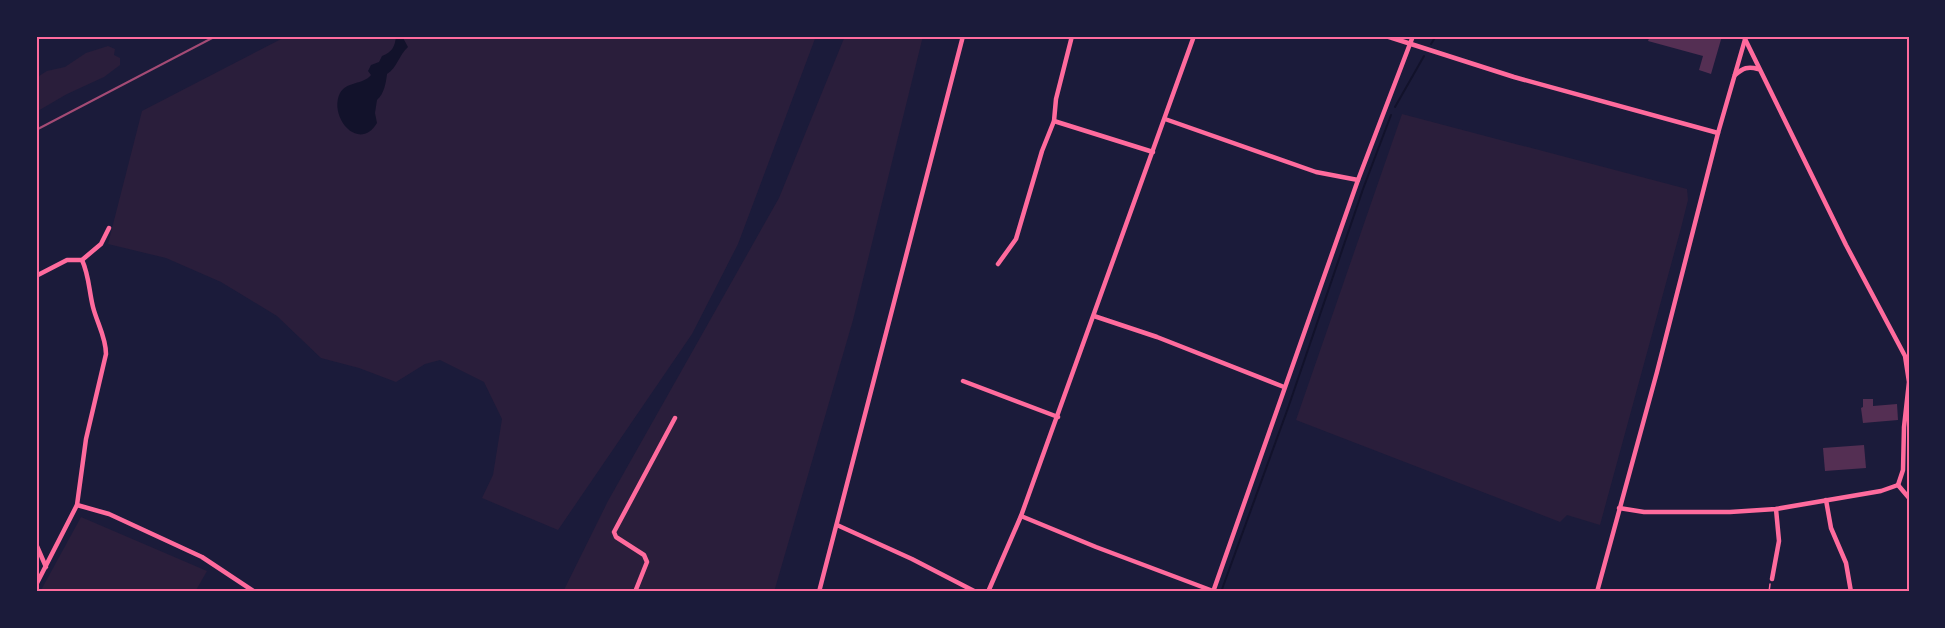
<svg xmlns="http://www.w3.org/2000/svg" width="1945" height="628" font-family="Raleway,sans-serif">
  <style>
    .green { fill: #2a1e3b }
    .water { fill: #12122b }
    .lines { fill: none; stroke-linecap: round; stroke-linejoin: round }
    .stream { stroke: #12122b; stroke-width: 2 }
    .building { fill: #542f53 }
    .path { stroke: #ff6b9d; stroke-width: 1.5 }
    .minor { stroke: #ff6b9d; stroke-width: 4.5 }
    .rail { stroke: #a44b75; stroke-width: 2 }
    .neatline { fill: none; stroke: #ff6b9d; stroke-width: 2 }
  </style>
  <rect width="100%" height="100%" fill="#1b1b3a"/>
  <g class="green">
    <path d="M 287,36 L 816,36 L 738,244 L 692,334 L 558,530 L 482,498 L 493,475 L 502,419 L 484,382 L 440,360 L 425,364 L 396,382 L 359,368 L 321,358 L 277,316 L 221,282 L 166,258 L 108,244 L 142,111 Z"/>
    <path d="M 845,36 L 923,36 L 853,320 L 774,592 L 563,592 L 608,501 L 779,198 Z"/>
    <path d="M 108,46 L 115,49 L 114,55 L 120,58 L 120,65 L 104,77 L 67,94 L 36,112 L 36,78 L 47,71 L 65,67 L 86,53 Z"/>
    <path d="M 1402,114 L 1687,189 L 1688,200 L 1681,228 L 1600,525 L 1567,515 L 1560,522 L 1296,420 Z"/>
    <path d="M 81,517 L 207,571 L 195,592 L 40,592 Z"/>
  </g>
  <path class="water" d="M 396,36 L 402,36 L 408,47 C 399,55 397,68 387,74 C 386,83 384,94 377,100 L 375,113 L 377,123 C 359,153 328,117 340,93 C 347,81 363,85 371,75 L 368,71 L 371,65 L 379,62 L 382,56 C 392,52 395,47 396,36 Z"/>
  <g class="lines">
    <g class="stream">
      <path d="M 1431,44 L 1436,36"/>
      <path d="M 1395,107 L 1424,56"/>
      <path d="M 1221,592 L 1288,408 L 1363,189 L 1391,115"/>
    </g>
  </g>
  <g class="building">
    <path d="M 1650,36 L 1722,36 L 1711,74 L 1699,70 L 1703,56 L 1648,41 Z"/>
    <path d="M 1863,399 L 1873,399 L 1873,406 L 1897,404 L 1898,420 L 1863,423 L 1861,408 L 1863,407 Z"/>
    <path d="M 1864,445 L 1866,468 L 1825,471 L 1823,448 Z"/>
  </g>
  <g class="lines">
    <path class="path" d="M 1769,592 L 1770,584"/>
    <g class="minor">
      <path d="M 1386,36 L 1514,77 L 1718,133"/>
      <path d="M 1745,39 L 1846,245 L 1905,356 L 1909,382 L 1904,427 L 1903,470 L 1898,485"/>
      <path d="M 1735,75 C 1743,68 1748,66 1758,69"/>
      <path d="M 1165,119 L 1316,172 L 1358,180"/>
      <path d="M 1054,121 L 1153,152"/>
      <path d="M 998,264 L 1016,239 L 1042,151 L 1054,121 L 1056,99 L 1072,36"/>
      <path d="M 36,276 L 67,260 L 82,260 L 101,244 L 109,228"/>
      <path d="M 1094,316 L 1157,337 L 1284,387"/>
      <path d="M 963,381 L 1058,417"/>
      <path d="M 1898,485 L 1909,498"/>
      <path d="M 1826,500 L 1831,528 L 1846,563 L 1851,592"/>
      <path d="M 77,505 L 109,514 L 202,557 L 255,592"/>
      <path d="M 1619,508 L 1644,512 L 1730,512 L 1776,509 L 1881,491 L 1898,485"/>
      <path d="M 1021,516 L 1096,547 L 1213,591"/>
      <path d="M 837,525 L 912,559 L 976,592"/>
      <path d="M 36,544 L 46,567"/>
      <path d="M 1772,579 L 1779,541 L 1776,509"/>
      <path d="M 36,585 L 77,505 L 86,439 L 106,354 C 106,337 97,323 93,307 C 89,291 89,275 82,260"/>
      <path d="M 635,592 L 647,562 L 644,555 L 616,537 L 614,532 L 675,418"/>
      <path d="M 819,592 L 963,36"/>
      <path d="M 988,592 L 1021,516 L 1194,36"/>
      <path d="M 1213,592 L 1358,180 L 1413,36"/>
      <path d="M 1597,592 L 1657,372 L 1718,133 L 1746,36"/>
    </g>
    <path class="rail" d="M 36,130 L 216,36"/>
  </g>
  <rect width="1945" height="628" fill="none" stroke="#1b1b3a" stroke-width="75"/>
  <rect x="38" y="38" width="1870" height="552" class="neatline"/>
</svg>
